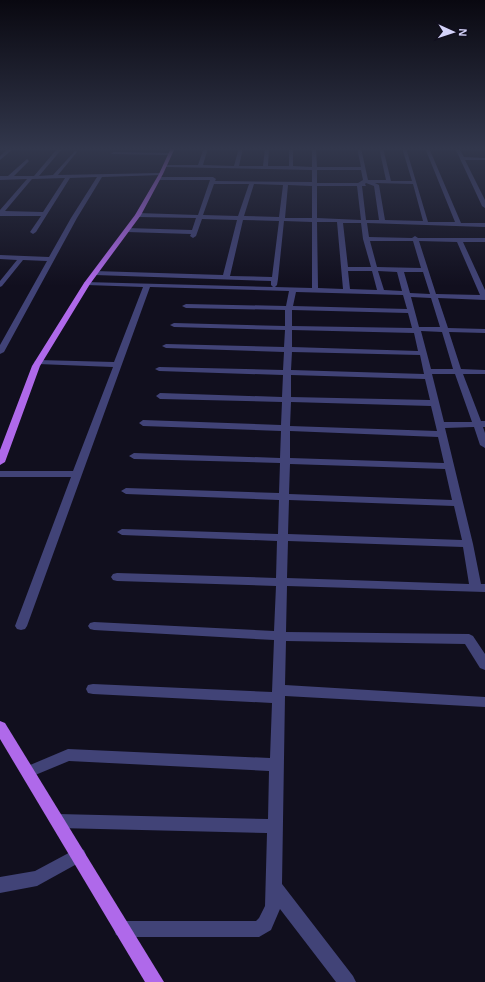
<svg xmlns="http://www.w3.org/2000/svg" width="485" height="982" font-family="Arial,sans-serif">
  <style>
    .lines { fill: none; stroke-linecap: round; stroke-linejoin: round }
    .minor { fill: #414377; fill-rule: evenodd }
    .major { fill: #af69ea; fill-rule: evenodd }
  </style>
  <rect width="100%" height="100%" fill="#110f1e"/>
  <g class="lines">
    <g class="minor">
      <path d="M 9,148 L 13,149 L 0,160 L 0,156 Z"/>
      <path d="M 204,148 L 208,148 L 203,165 L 234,166 L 239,148 L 243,148 L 239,166 L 263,166 L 265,148 L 269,148 L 268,166 L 289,166 L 289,148 L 293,148 L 293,166 L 312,167 L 312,148 L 316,148 L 317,167 L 361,167 L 357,148 L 361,148 L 368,180 L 386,180 L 379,148 L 383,148 L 391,181 L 412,181 L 402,148 L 406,148 L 428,222 L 455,222 L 425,148 L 429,148 L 461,223 L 485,223 L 485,227 L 367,223 L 369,237 L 412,238 L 415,236 L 418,238 L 485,238 L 485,242 L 463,242 L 485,290 L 485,300 L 438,298 L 448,328 L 485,329 L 485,333 L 449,332 L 461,369 L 485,370 L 485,374 L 463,374 L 481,421 L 485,421 L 485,427 L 483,427 L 485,433 L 485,448 L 480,445 L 474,427 L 445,428 L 473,544 L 481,584 L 485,584 L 485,592 L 287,586 L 286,632 L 469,634 L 473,636 L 485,654 L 485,670 L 480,668 L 465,644 L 286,641 L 285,685 L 485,697 L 485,707 L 285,696 L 282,884 L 353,976 L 356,982 L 336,982 L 280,909 L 271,930 L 259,937 L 122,937 L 116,935 L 114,929 L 116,923 L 122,921 L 256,921 L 259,918 L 265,906 L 267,833 L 58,828 L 53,826 L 50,821 L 53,816 L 58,814 L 268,819 L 269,771 L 69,761 L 28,778 L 23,776 L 21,772 L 23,768 L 68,749 L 270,758 L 272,703 L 93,694 L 88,693 L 86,689 L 88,685 L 93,684 L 272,692 L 274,640 L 94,630 L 90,629 L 88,626 L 90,623 L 94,622 L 274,631 L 276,586 L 117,581 L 113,580 L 111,577 L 113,574 L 117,573 L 276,578 L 277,541 L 122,535 L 117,532 L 122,529 L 278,534 L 279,500 L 126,494 L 121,491 L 126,488 L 279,493 L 280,463 L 134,459 L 129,456 L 134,453 L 280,458 L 281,431 L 143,426 L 139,423 L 143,420 L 281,425 L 282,402 L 160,399 L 156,396 L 160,393 L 282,397 L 283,375 L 159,371 L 155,369 L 159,367 L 283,370 L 284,352 L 166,348 L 162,346 L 166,344 L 284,347 L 285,330 L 174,327 L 170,325 L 174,323 L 285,326 L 285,310 L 186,308 L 182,306 L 186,304 L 286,306 L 289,291 L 150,287 L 27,626 L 25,629 L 21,630 L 17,629 L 15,626 L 71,477 L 0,477 L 0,471 L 73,471 L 113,367 L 38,364 L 34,362 L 38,360 L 114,362 L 143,287 L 87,285 L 84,283 L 85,282 L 273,287 L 271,285 L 271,281 L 95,275 L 92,273 L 95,271 L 223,275 L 237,220 L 202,219 L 196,236 L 193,238 L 190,236 L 191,234 L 127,232 L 124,230 L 127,228 L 192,230 L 196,218 L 138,217 L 135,215 L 138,213 L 198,215 L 210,180 L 159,180 L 157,179 L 157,177 L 213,177 L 216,179 L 215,181 L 312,182 L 312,170 L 165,167 L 163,166 L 165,165 L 198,165 ZM 317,170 L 361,170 L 363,180 L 358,183 L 317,183 ZM 366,183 L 374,186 L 379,220 L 366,220 L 362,186 L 366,186 L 365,184 ZM 375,183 L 413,184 L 423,221 L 385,220 L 379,185 ZM 214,184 L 249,184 L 238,216 L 203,215 ZM 254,184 L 283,185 L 279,217 L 244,216 ZM 288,185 L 312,186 L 312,218 L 285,218 ZM 317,186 L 357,186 L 361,220 L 317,218 ZM 243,220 L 279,221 L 272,277 L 230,276 ZM 284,221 L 312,222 L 312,288 L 275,287 L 277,285 L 278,279 ZM 317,222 L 337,222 L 343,289 L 318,288 ZM 343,223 L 361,223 L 363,239 L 371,267 L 348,267 ZM 370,241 L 413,241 L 421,268 L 377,267 ZM 419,241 L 457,242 L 480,295 L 436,294 ZM 348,271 L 372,271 L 377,290 L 350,289 ZM 378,271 L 397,272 L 402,291 L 384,290 ZM 404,272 L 423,272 L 430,294 L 410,293 ZM 296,292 L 403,295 L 407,309 L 293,306 ZM 411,297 L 431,298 L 440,327 L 419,327 ZM 292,310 L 408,313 L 412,328 L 292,326 ZM 292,330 L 414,333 L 418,351 L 292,347 ZM 421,331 L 442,332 L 453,369 L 431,369 ZM 292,352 L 420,355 L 424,374 L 291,370 ZM 432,374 L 455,374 L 472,422 L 444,422 ZM 291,375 L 425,379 L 430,400 L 291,397 ZM 291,402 L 431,406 L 437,431 L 290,426 ZM 290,431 L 438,437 L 444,463 L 290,458 ZM 290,464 L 445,469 L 452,500 L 289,494 ZM 289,500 L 454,506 L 462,540 L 288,534 ZM 288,541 L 463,547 L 469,584 L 287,578 Z"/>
      <path d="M 455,148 L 459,148 L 464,157 L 485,158 L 485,160 L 465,160 L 485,200 L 485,208 L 482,206 Z"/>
      <path d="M 57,149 L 61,150 L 39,176 L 53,175 L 75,151 L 77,152 L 58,175 L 161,173 L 163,174 L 161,175 L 102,177 L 77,218 L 4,352 L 0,354 L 0,345 L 47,261 L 23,260 L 2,286 L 0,287 L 0,281 L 17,260 L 0,259 L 0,255 L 49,257 L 71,218 L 97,177 L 70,178 L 36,232 L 33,234 L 30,232 L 41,216 L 0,216 L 0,210 L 27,179 L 0,180 L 0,176 L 8,176 L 27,159 L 29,161 L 14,176 L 34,176 ZM 65,178 L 43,212 L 5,211 L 32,179 Z"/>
      <path d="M 113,152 L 170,153 L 172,154 L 170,155 L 111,154 Z"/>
      <path d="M 78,848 L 84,850 L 86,855 L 84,860 L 37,886 L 0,893 L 0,877 L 35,871 Z"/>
    </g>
    <g class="major">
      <path d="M 171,148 L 175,148 L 163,174 L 141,215 L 90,284 L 40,366 L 5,462 L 0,465 L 0,450 L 32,366 L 84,283 L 135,215 L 159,174 Z"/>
      <path d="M 0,721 L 5,723 L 164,982 L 145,982 L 0,739 Z"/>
    </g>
  </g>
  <linearGradient id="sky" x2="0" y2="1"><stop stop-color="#090810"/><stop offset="0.52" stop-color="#32374c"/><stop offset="1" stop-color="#32374c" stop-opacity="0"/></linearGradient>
  <rect width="485" height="286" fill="url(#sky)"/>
  <g transform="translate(453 32) rotate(93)" stroke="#110f1e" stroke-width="3" paint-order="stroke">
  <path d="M0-3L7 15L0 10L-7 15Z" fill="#d4d3f9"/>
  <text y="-6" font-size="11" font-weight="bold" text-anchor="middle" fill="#d4d3f9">N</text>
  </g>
</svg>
